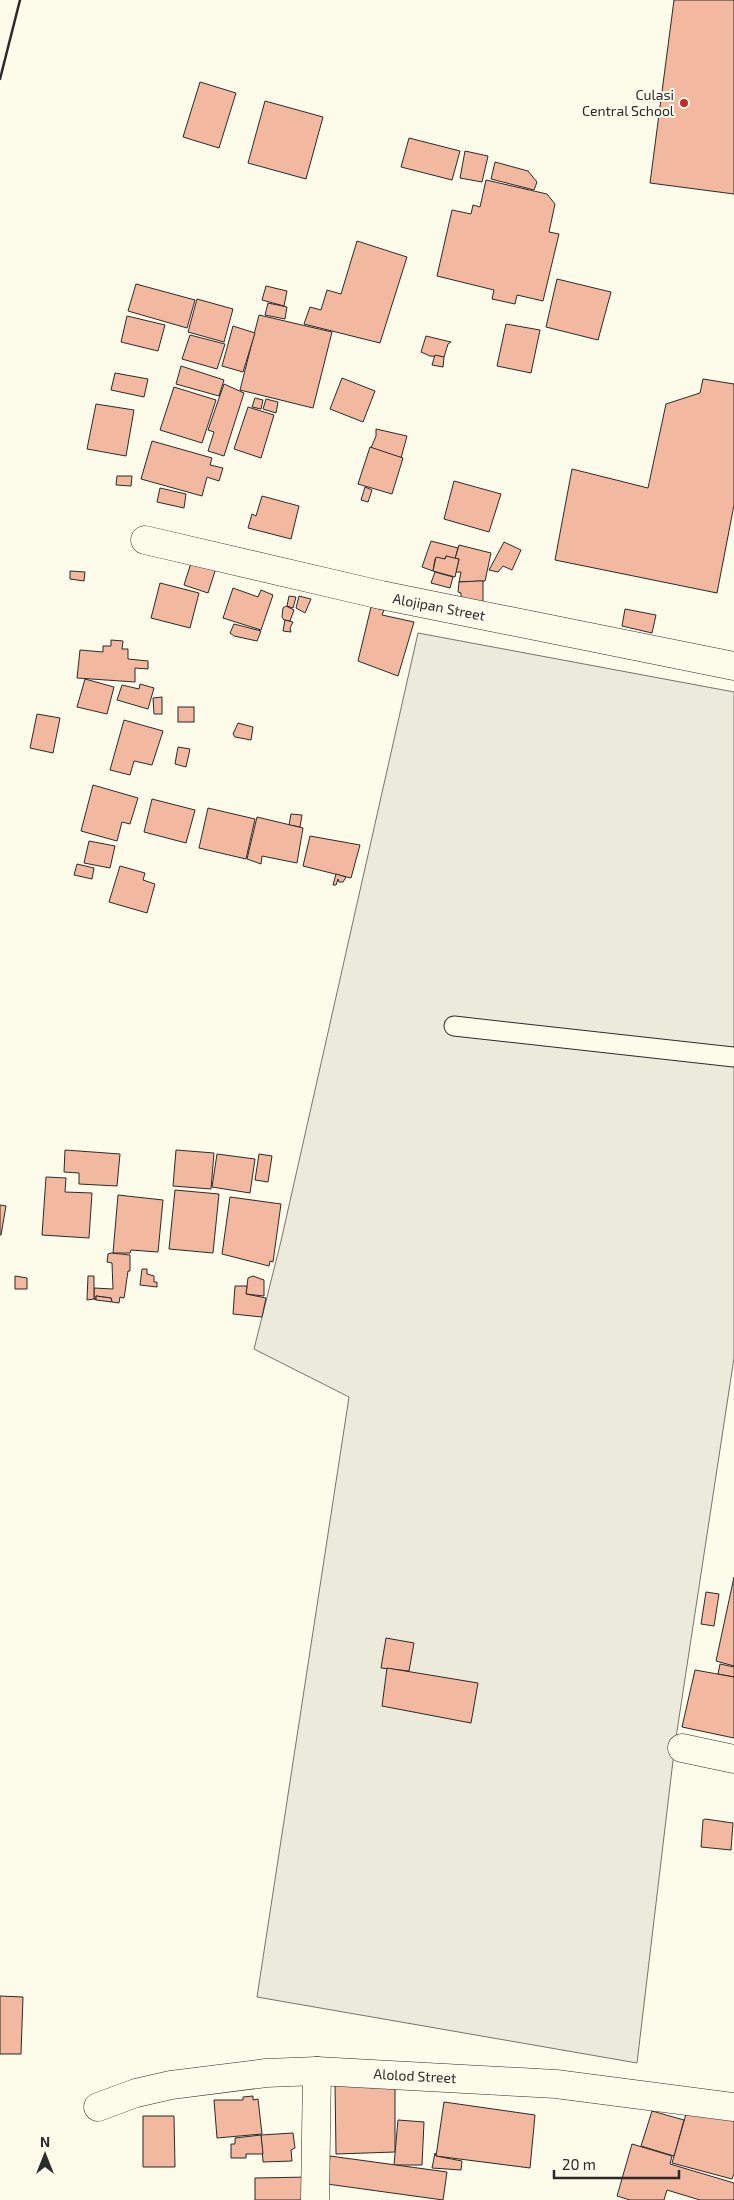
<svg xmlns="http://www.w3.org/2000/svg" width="734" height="2200" font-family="'Exo 2',sans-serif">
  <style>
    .green { fill: #ecebdb; stroke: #74746e }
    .building { fill: #f2b8a0; stroke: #2b2b2b }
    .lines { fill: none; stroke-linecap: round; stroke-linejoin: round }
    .lane-casing { stroke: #2b2b2b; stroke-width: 21 }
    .street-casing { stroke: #2b2b2b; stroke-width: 29 }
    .lane { stroke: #fdfbea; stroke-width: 19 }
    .street { stroke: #fdfbea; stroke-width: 28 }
    .wall { stroke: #2b2b2b; stroke-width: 2.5 }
    .poi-dot { fill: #c62828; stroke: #fdfbea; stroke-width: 2 }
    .labels { text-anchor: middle; stroke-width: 4; stroke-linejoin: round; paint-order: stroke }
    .poi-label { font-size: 14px; fill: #2b2b2b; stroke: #fdfbea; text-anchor: end }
    .street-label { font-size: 14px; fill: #2b2b2b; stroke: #fdfbea }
  </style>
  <rect width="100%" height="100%" fill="#fdfbea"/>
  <path class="green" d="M 418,633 L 734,692 L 734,1358 L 675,1744 L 637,2063 L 257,1997 L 349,1397 L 254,1349 L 281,1241 Z"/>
  <g class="building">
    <path d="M 674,0 L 734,0 L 734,194 L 650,183 Z"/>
    <path d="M 200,82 L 236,93 L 219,148 L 183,137 Z"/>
    <path d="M 265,101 L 323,117 L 306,179 L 248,163 Z"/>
    <path d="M 409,138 L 460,151 L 452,180 L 401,167 Z"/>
    <path d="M 465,151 L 488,156 L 482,182 L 460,178 Z"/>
    <path d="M 495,162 L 528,171 L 537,182 L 534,190 L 491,179 Z"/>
    <path d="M 486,180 L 547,194 L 555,204 L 549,232 L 559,234 L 543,301 L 517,295 L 515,304 L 492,299 L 494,290 L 437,276 L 452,210 L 471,214 L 473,205 L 480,207 Z"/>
    <path d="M 357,241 L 407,257 L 380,343 L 304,324 L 310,307 L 321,310 L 327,290 L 341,294 Z"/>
    <path d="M 557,279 L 611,292 L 598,340 L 546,327 Z"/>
    <path d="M 136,284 L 195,300 L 187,328 L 128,311 Z"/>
    <path d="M 266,286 L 287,291 L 284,306 L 262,300 Z"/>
    <path d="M 197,299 L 233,309 L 224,342 L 188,332 Z"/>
    <path d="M 268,303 L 287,307 L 285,319 L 265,315 Z"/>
    <path d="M 259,315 L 332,332 L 313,408 L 240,390 Z"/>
    <path d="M 127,316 L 165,325 L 158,351 L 121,342 Z"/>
    <path d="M 506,324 L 540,330 L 531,373 L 497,366 Z"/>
    <path d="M 233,326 L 255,333 L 243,372 L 222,366 Z"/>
    <path d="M 190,335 L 225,344 L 217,369 L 182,359 Z"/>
    <path d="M 426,336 L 451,342 L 448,344 L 444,357 L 430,356 L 421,352 Z"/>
    <path d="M 435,355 L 444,357 L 443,367 L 432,365 Z"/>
    <path d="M 181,366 L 224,380 L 219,396 L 176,384 Z"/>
    <path d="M 115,373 L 148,379 L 144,397 L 111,390 Z"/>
    <path d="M 342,378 L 375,391 L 363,422 L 330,409 Z"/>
    <path d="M 703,379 L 734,384 L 734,505 L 717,593 L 555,560 L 572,469 L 648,488 L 666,404 L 700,393 Z"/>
    <path d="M 224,384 L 244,393 L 224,456 L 208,451 L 214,432 L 208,430 Z"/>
    <path d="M 174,387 L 216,400 L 202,443 L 160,430 Z"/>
    <path d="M 255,398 L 263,400 L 261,409 L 252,407 Z"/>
    <path d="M 266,399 L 278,402 L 276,413 L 263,409 Z"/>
    <path d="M 96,404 L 134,410 L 126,456 L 87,449 Z"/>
    <path d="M 248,407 L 274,415 L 261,458 L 234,449 Z"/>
    <path d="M 376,429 L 407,436 L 401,458 L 371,448 L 376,436 Z"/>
    <path d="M 152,441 L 212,458 L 210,465 L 223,468 L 219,481 L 207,477 L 202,496 L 141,479 Z"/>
    <path d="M 370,447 L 403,458 L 392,494 L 358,484 Z"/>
    <path d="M 117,476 L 132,476 L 131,486 L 116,485 Z"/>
    <path d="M 454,481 L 501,494 L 489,532 L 444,519 Z"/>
    <path d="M 365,487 L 372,490 L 368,502 L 361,500 Z"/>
    <path d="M 160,488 L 186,494 L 184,508 L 157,502 Z"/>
    <path d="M 262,496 L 299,506 L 291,539 L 248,528 L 252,514 L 256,516 Z"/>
    <path d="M 431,541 L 458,548 L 455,559 L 446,556 L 445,559 L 435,559 L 433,571 L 422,567 Z"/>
    <path d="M 504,542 L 521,550 L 512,570 L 503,566 L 498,572 L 489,570 Z"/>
    <path d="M 459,545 L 491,553 L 485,581 L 459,582 L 461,572 L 456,572 L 459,559 L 455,559 Z"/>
    <path d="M 446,556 L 459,559 L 455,577 L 433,571 L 436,557 L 445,559 Z"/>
    <path d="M 192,560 L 216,568 L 208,593 L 184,585 Z"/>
    <path d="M 70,571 L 85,572 L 84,581 L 70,579 Z"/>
    <path d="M 435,572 L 453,577 L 450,588 L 431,583 Z"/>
    <path d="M 478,581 L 483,581 L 483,605 L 461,601 L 461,593 L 458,592 L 459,582 Z"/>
    <path d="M 160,583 L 199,593 L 190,628 L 151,618 Z"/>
    <path d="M 233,588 L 258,597 L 261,590 L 273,595 L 261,630 L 223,618 Z"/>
    <path d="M 289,596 L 296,597 L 293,608 L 287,606 Z"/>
    <path d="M 299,596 L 311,599 L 305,613 L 296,608 Z"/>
    <path d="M 286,606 L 294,610 L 290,621 L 284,620 L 282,617 L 283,608 Z"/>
    <path d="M 371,607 L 384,610 L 382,615 L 414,622 L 398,676 L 358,661 Z"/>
    <path d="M 625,609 L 656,615 L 652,633 L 622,626 Z"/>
    <path d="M 285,620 L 293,622 L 290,628 L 291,632 L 283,631 Z"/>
    <path d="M 234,624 L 261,631 L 257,641 L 234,636 L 230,633 Z"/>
    <path d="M 111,640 L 123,641 L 122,649 L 128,649 L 128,659 L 148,661 L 148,669 L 135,668 L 135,682 L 77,678 L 80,650 L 103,652 L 103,646 L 111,646 Z"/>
    <path d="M 85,679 L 114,687 L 107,714 L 77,707 Z"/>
    <path d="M 140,684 L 154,688 L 148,709 L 117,700 L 122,685 L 139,689 Z"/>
    <path d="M 162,697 L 162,714 L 154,714 L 153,698 Z"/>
    <rect x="178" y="707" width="16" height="15"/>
    <path d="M 37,714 L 60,718 L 53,753 L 30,748 Z"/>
    <path d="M 124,720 L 163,731 L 152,765 L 134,761 L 130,775 L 110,770 Z"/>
    <path d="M 238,723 L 253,727 L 251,740 L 235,737 L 233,734 Z"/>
    <path d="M 178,747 L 190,749 L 186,767 L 175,764 Z"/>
    <path d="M 93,785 L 138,798 L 130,824 L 122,822 L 117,841 L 81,831 Z"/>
    <path d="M 152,799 L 195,810 L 186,843 L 144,832 Z"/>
    <path d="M 208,808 L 255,819 L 246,859 L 199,848 Z"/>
    <path d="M 291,814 L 302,815 L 300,827 L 289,825 Z"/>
    <path d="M 257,817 L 303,828 L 297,863 L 262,856 L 261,864 L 247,859 Z"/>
    <path d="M 310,836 L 360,845 L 351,878 L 303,866 Z"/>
    <path d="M 89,841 L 115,846 L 110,868 L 84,863 Z"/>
    <path d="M 77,864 L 94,868 L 92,879 L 74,875 Z"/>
    <path d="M 120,866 L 145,873 L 143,880 L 155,884 L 147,913 L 109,902 Z"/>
    <path d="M 336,874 L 346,877 L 343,882 L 339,882 L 338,879 L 336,885 L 333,885 Z"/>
    <path d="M 65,1150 L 120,1154 L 117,1186 L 79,1184 L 79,1173 L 64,1172 Z"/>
    <path d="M 176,1150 L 214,1153 L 211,1189 L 173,1186 Z"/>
    <path d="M 217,1154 L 255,1159 L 250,1193 L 212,1187 Z"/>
    <path d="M 259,1154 L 272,1156 L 268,1182 L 255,1180 Z"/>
    <path d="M 46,1177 L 66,1178 L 65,1192 L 92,1193 L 89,1238 L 42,1235 Z"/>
    <path d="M 175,1190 L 219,1194 L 213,1253 L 169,1249 Z"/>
    <path d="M 118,1195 L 163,1200 L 158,1252 L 131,1250 L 130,1253 L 113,1253 Z"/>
    <path d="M 230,1197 L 281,1204 L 273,1262 L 270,1261 L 269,1266 L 222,1254 Z"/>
    <path d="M 0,1205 L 6,1206 L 1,1235 L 0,1235 Z"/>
    <path d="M 111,1253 L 130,1255 L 130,1271 L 128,1271 L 125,1292 L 124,1298 L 120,1297 L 119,1303 L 112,1302 L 111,1298 L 96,1296 L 96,1300 L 94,1299 L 94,1288 L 113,1289 L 112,1263 L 107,1262 L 108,1254 Z"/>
    <path d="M 142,1269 L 147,1269 L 147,1274 L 154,1276 L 154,1282 L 157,1282 L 157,1287 L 140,1285 Z"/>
    <path d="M 15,1276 L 27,1278 L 27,1289 L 15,1289 Z"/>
    <path d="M 88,1276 L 94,1276 L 94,1299 L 87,1300 Z"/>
    <path d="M 253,1276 L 264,1280 L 264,1296 L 246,1294 L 248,1278 Z"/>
    <path d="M 235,1286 L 247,1286 L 246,1294 L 266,1298 L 262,1317 L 233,1314 Z"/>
    <path d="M 96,1296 L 111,1298 L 112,1302 L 96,1300 Z"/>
    <path d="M 734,1577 L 734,1666 L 716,1661 Z"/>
    <path d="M 706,1592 L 719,1594 L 714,1626 L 701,1624 Z"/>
    <path d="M 386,1638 L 414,1643 L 409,1671 L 381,1668 Z"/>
    <path d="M 720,1664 L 734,1667 L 734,1677 L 718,1674 Z"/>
    <path d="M 387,1668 L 478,1683 L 471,1723 L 382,1706 Z"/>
    <path d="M 695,1670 L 734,1677 L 734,1738 L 682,1727 Z"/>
    <path d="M 705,1819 L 733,1823 L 731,1850 L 701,1847 L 703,1820 Z"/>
    <path d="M 0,1996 L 23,1997 L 21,2054 L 0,2054 Z"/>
    <path d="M 395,2081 L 395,2152 L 336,2154 L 335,2082 Z"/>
    <path d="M 253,2096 L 253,2100 L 258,2099 L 262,2134 L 217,2138 L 214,2100 L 243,2100 L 243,2097 Z"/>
    <path d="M 444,2102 L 535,2115 L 530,2168 L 436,2156 Z"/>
    <path d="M 688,2107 L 734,2120 L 734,2174 L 732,2179 L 672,2163 Z"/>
    <path d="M 652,2111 L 684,2120 L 674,2156 L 641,2146 Z"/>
    <path d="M 143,2116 L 174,2116 L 175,2167 L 143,2167 Z"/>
    <path d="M 398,2120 L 424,2122 L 422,2165 L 394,2165 Z"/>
    <path d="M 293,2133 L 295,2148 L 291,2150 L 292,2161 L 263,2162 L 261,2135 Z"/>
    <path d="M 261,2135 L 263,2154 L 246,2154 L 246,2158 L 231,2158 L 231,2144 L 235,2144 L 235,2138 Z"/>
    <path d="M 632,2144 L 672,2156 L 670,2164 L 734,2183 L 734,2200 L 700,2200 L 667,2190 L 664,2200 L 630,2200 L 617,2196 Z"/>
    <path d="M 435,2153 L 436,2156 L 462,2161 L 461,2170 L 432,2168 Z"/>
    <path d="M 330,2156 L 447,2172 L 443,2200 L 327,2184 Z"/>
    <path d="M 309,2177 L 309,2200 L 255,2200 L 255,2178 Z"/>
  </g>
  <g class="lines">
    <defs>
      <path id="lane" d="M 454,1026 L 734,1057"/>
      <g id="street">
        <path d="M 145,540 L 381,595 L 734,666"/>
        <path d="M 682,1748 L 734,1759"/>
        <path d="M 98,2107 L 136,2093 L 171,2085 L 266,2073 L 317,2071 L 556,2084 L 734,2107"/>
        <path d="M 315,2200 L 317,2071"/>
      </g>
    </defs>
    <use href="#lane" class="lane-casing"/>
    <use href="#street" class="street-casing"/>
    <use href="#lane" class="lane"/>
    <use href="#street" class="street"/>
    <path class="wall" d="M 0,79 L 20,0"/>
  </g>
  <circle class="poi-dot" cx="684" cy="103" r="5"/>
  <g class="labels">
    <g class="poi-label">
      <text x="674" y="100">Culasi<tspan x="674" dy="16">Central School</tspan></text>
    </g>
    <g class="street-label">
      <text transform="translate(439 607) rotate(11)" y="5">Alojipan Street</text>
      <text transform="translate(415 2076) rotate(3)" y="5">Alolod Street</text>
    </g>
  </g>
  <g transform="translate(45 2155)" stroke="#fdfbea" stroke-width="4" paint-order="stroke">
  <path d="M0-4L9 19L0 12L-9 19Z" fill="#2b2b2b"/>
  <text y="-8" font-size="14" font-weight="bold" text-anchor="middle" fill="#2b2b2b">N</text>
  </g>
  <path d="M554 2170v8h125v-8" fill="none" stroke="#2b2b2b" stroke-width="2.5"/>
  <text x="562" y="2170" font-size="15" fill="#2b2b2b" stroke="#fdfbea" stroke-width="4" paint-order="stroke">20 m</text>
</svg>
